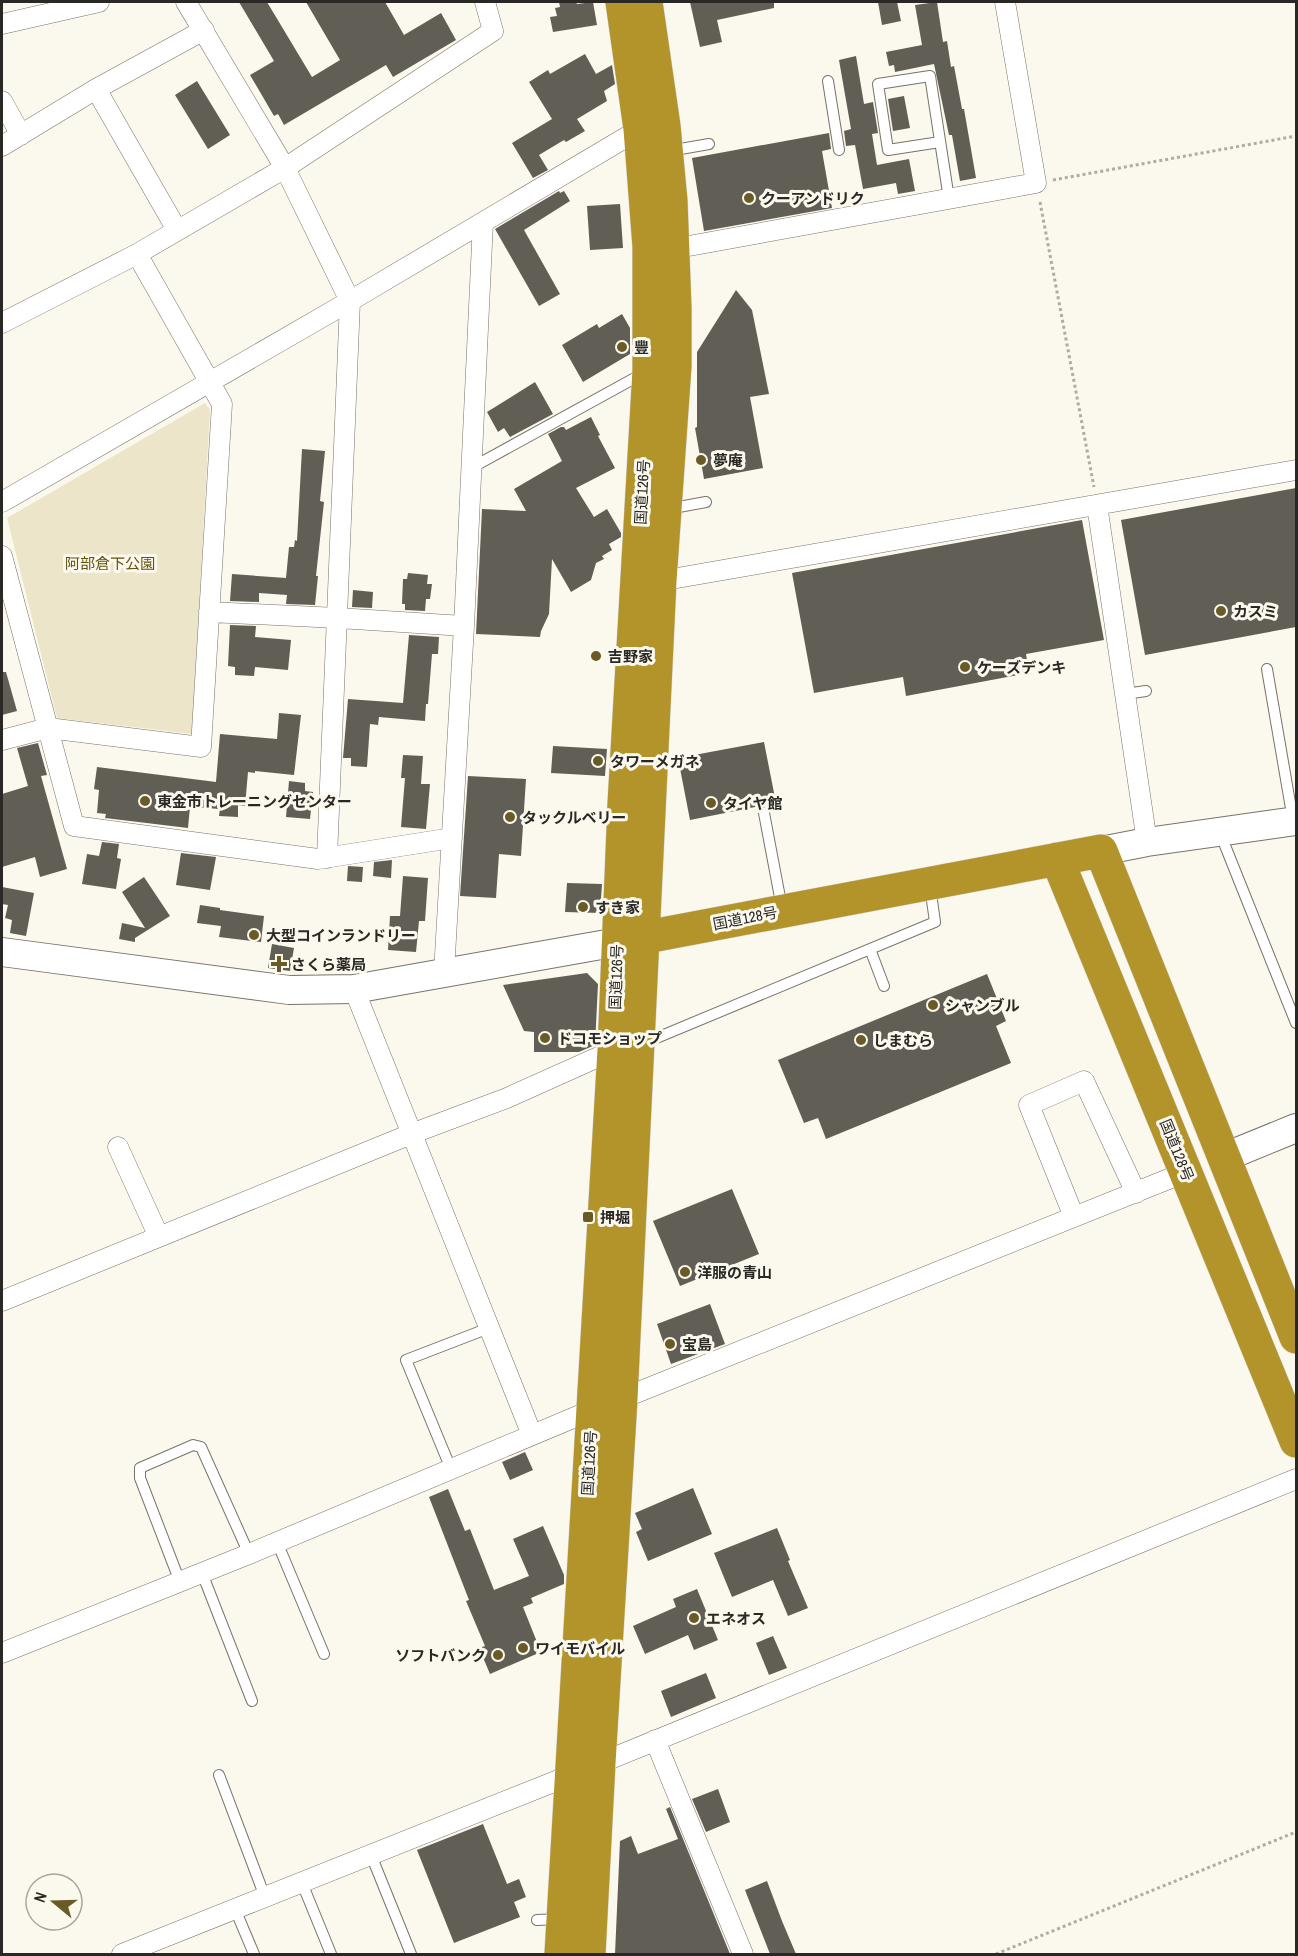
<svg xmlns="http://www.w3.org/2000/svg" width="1298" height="1956" font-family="'Archivo Narrow','Noto Sans JP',sans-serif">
  <rect width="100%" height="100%" fill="#fbf8ed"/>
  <!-- green -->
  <path fill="#ede5c9" d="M205 403 210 410 192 734 57 718 7 518Z"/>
  <!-- building -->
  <path fill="#615e55" d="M239 2H267L312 77 340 60 306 2H385L404 35 441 13 456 40 393 77 386 65 284 125 278 114 274 116 250 75 274 61Z
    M559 2H576L577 4 593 2 597 25 553 32 550 17 557 16 555 8 560 7Z
    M690 2H774V8L717 20 722 42 700 47Z
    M878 2H897L901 21 882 25Z
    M937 2 943 42 947 41 951 67 954 66 962 109H964L976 178 960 181 952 135H949L934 64 895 72 894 65 889 66 886 52 922 45 915 5Z
    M585 54 596 74 612 65 615 84 604 91 607 101 577 119 585 131 566 142 564 140 539 155 548 170 533 178 512 143 552 119 529 82 548 70 550 74Z
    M856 56 864 104 873 102 878 133 872 134 877 165 909 159 915 191 898 194 896 183 863 189 855 145 846 146 844 131 851 129 839 60Z
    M197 81 230 135 208 149 175 95Z
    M904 96 910 128 893 131 888 99Z
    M829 133 831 149 822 151 832 208 704 231 692 158Z
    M559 191 560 193 564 191 570 201 524 230 560 294 539 306 495 229Z
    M620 204 623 248 590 250 587 206Z
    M736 290 752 310 769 394 750 397 763 468 704 479 695 428 697 427V352Z
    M622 314 630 328V354L583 382 562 345 597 324 599 328Z
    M535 382 553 414 510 437 504 428 498 432 487 412Z
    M591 417 600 435 598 436 615 468 576 488 594 517 607 509 621 533V537L609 544 612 550 602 556 604 559 596 563 591 580 571 592 552 559 549 614 541 631 540 637 476 634 482 509 526 511 514 489 562 461 548 434 561 427H564L566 430Z
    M302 449 325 451 320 501 324 502 316 576H318L315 605 286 604 287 595 259 593V602L230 601 232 574 286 578 289 547H294L295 540 297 541Z
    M1296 488V627L1145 655 1121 520Z
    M1082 520 1104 640 1026 654 1029 673 906 696 903 677 814 693 792 573Z
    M408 573 428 575 427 584H432L430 599H426L425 611 405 610V604H402L403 579H407Z
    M353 590 373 592 372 608 352 607Z
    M230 625 256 626 255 637 291 640 288 670 255 667 254 676 235 675V667L228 666Z
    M409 635 439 637 438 654H432L428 704H426L425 721 379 717 378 725 370 724 367 767 351 766V758H343L348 699 403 703Z
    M2 672H6L17 711 2 715Z
    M279 713 301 715 294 775 255 771V773L248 772 245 806 238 805V817L219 816 220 809 190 807 188 828 105 818 106 814 97 813 99 790 94 789 97 767 216 782 220 734 277 739Z
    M764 742 776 803 690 820 678 758Z
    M38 743 47 775 41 776 67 869 40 877 35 857 2 867V794L28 786 17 748Z
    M553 746 607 749 605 776 551 773Z
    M403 755 423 756 421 784H430L426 829 401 827 405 778H401Z
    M468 776 526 779 521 856 499 854 496 898 460 896Z
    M289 781 305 783V791L313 792 310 819 286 817Z
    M102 842 119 844 117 858 121 859 116 889 82 884 87 854 99 856Z
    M181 853 216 857 210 890 176 885Z
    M392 860 391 878 373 876 374 862Z
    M348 866 363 867 362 882 347 881Z
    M403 876 428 878 425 921H419L416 952 388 950 390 916H400Z
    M144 877 170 916 135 938V942L119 939 122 923 145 928 122 892Z
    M567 883 602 884 600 913 565 912Z
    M2 887 34 893 26 936 10 933 12 920 5 918 8 905 2 904Z
    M200 905 220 908V910L264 916 261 942 219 937 221 926 197 923Z
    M272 944 294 948 290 971 268 968Z
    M587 973 598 984 595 1045 579 1052H534V1032L524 1031 503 985Z
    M987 974 1006 1021 996 1026 1011 1063 826 1139 818 1118 804 1123 778 1060Z
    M732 1189 759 1254 680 1286 653 1221Z
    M710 1304 725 1344 671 1364 657 1324Z
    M525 1452 533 1470 510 1480 502 1462Z
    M693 1488 712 1534 648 1561 636 1532 642 1529 635 1513Z
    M448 1489 465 1531 470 1529 494 1590 529 1576 513 1539 543 1526 564 1575V1584L531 1598 533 1603 523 1607 541 1652 490 1674 479 1648 485 1646 466 1601 469 1600 429 1497Z
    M777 1528 790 1560 788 1561 808 1608 788 1616 773 1580 732 1597 714 1553Z
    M697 1589 718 1640 694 1650 688 1635 645 1654 633 1626 676 1607 673 1599Z
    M773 1636 787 1668 769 1675 756 1643Z
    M706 1673 716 1698 671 1717 661 1691Z
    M718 1789 730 1822 706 1832 692 1799Z
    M670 1807 730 1954H615L620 1841 631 1836 638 1854 678 1839 666 1809Z
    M483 1824 507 1884 519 1879 526 1897 514 1902 520 1917 454 1943 417 1850Z
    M767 1881 782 1921 796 1954H770L745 1890Z"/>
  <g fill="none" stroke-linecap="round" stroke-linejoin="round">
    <defs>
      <path id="lane" d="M828 81 839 150
        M940 142 888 150 878 84 930 76 949 199
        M669 151 709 144
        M471 468 644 373
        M668 509 706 502
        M1267 669 1293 820
        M1125 694 1146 691
        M764 813 782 908
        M1220 833 1296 1023
        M870 949 884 986
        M642 1044 935 922 930 886
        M451 1469 406 1360 489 1328
        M277 1542 324 1654
        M202 1573 252 1701
        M180 1582 140 1478V1468L193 1445 201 1447 249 1554
        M219 1775 265 1897
        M371 1855 411 1954
        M302 1883 331 1954
        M235 1909 254 1954
        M537 1920 561 1919"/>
      <path id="street" d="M186 2 285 168 350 301 327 858
        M2 24 99 2
        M96 89 177 230
        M2 101 21 135
        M2 146 96 89 204 30
        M672 249 1036 183 1005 2
        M2 323 137 254 285 168 493 31 485 2
        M2 502 350 301 640 129
        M1097 505 1147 842
        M2 556 74 826 318 859 452 838
        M660 581 1296 470
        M209 612 338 618 464 626
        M2 740 48 728 201 747 222 404 137 254
        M444 973 464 626 483 222
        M354 989 532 1435
        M118 1147 159 1237
        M1074 1217 1029 1105 1084 1081 1136 1193
        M2 1301 411 1134 507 1098 614 1050
        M621 1399 1186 1172
        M2 1653 249 1554 592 1410
        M655 1740 743 1954
        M122 1954 571 1775 1296 1479"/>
      <path id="secondary" d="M1101 851 1147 842 1296 821
        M2 952 289 990 354 989 618 942
        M1225 1157 1296 1128"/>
      <path id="highway" d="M1057 859 1296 1441
        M625 941 1101 851 1296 1337
        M561 1954 614 1050 624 804 649 370V247L640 129 622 2
        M589 1954 599 1763 621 1399 660 581 675 366V308L671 201 664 126 646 2"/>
    </defs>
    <!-- lane casing -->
    <use href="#lane" stroke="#76736a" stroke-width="12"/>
    <!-- street casing -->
    <use href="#street" stroke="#76736a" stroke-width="21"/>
    <!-- secondary casing -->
    <use href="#secondary" stroke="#76736a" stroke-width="30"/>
    <!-- highway casing -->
    <use href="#highway" stroke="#d9d8d8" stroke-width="34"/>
    <!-- path -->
    <path stroke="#aeaca4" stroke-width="3" stroke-dasharray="3 3" stroke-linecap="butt" d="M1053 180 1296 136
      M1040 202 1094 487
      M996 1954 1296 1832"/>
    <!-- lane -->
    <use href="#lane" stroke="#fff" stroke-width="10"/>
    <!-- street -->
    <use href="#street" stroke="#fff" stroke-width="20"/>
    <!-- secondary -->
    <use href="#secondary" stroke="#fff" stroke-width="28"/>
    <!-- highway -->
    <use href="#highway" stroke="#b2942b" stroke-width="33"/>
  </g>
  <!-- markers -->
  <g fill="#695a27" stroke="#fbf8ed" stroke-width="2">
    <circle cx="749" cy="198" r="6"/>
    <circle cx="622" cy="347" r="6"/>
    <circle cx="701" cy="460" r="6"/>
    <circle cx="1221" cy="611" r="6"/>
    <circle cx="596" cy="656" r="6"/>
    <circle cx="965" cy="667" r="6"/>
    <circle cx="598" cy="761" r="6"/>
    <circle cx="145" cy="801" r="6"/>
    <circle cx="711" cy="803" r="6"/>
    <circle cx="510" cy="817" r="6"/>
    <circle cx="583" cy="907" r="6"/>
    <circle cx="254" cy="935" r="6"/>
    <path d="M276 955h6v6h6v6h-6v6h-6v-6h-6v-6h6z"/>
    <circle cx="933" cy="1005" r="6"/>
    <circle cx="545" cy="1038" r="6"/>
    <circle cx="861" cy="1040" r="6"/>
    <rect x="582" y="1211" width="12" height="12" rx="3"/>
    <circle cx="685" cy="1272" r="6"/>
    <circle cx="670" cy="1344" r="6"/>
    <circle cx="694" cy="1618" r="6"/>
    <circle cx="523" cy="1648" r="6"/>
    <circle cx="498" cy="1655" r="6"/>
  </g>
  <g text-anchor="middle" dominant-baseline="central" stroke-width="6" stroke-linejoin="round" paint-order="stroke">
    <!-- poi labels -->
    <g font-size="15" font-weight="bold" fill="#2a2825" stroke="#fbf8ed" text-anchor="start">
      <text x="761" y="198">クーアンドリク</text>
      <text x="634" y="347">豐</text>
      <text x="713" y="460">夢庵</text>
      <text x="1233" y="611">カスミ</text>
      <text x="608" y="656">吉野家</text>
      <text x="977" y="667">ケーズデンキ</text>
      <text x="610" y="761">タワーメガネ</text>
      <text x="157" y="801">東金市トレーニングセンター</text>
      <text x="723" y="803">タイヤ館</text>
      <text x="522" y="817">タックルベリー</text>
      <text x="595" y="907">すき家</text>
      <text x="266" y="935">大型コインランドリー</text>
      <text x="291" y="964">さくら薬局</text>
      <text x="945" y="1005">シャンブル</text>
      <text x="557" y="1038">ドコモショップ</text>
      <text x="873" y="1040">しまむら</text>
      <text x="600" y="1217">押堀</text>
      <text x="697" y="1272">洋服の青山</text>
      <text x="682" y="1344">宝島</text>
      <text x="706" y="1618">エネオス</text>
      <text x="535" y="1648">ワイモバイル</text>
      <text x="486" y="1655" text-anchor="end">ソフトバンク</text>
    </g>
    <!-- street labels -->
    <g font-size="15" fill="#2a2825" stroke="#fbf8ed">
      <text transform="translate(642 492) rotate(-87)">国道126号</text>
      <text transform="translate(745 918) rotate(-11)">国道128号</text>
      <text transform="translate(616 977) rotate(-88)">国道126号</text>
      <text transform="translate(1177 1150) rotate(68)">国道128号</text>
      <text transform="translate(589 1463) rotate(-87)">国道126号</text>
    </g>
    <!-- park labels -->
    <g font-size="15" fill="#64510b" stroke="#fbf8ed">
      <text x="110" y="563">阿部倉下公園</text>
    </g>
  </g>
  <!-- border -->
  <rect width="1298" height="1956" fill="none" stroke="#2a2825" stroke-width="6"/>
  <!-- north arrow -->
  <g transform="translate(54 1902) rotate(289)"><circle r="28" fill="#fbf8ed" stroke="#a7a59d" stroke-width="1.5"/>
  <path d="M0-4.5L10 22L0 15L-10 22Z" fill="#695a27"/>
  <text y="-9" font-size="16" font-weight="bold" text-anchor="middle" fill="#2a2825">N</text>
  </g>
</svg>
